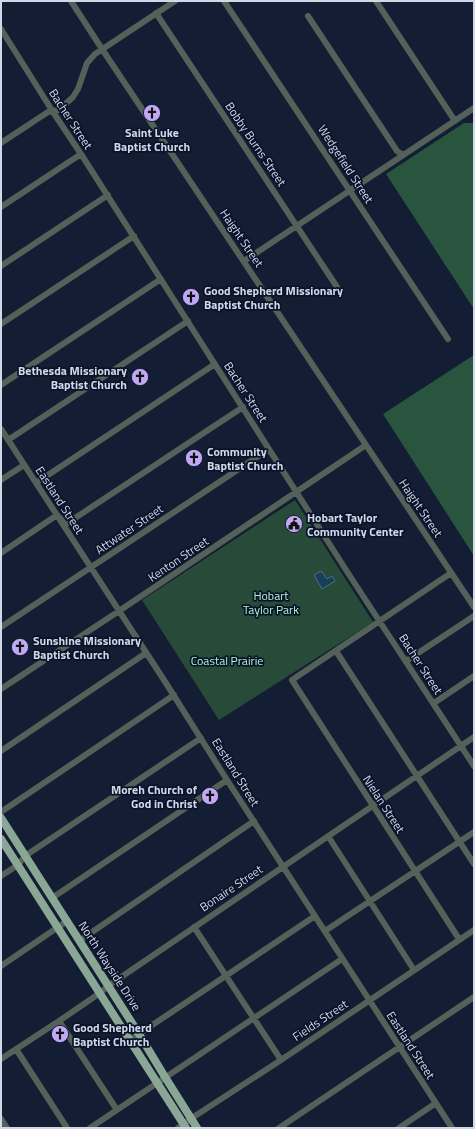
<svg xmlns="http://www.w3.org/2000/svg" width="475" height="1129" font-family="'Titillium Web',sans-serif">
  <rect width="100%" height="100%" fill="#131d34"/>
  <!-- green -->
  <path fill="#274b38" d="M295 500 373 622 219 720 142 600Z"/>
  <!-- forest -->
  <path fill="#29553e" d="M464 123H474V309L386 174Z
    M474 355V556L383 414Z"/>
  <!-- water -->
  <path fill="#164059" stroke="#4e6e84" d="M321 571 327 579 332 576 335 581 322 589 314 575Z"/>
  <g fill="none" stroke-linecap="round" stroke-linejoin="round">
    <!-- minor -->
    <path stroke="#546159" stroke-width="6" d="M71 1 102 49 474 607
      M224 1 448 339
      M376 1 455 121
      M156 13 337 287
      M308 16 397 151 403 155
      M1 29 53 112 81 154 346 570 474 766
      M1 143 48 112 59 110 73 97 78 89 87 63 95 54 175 1
      M1 207 81 154
      M244 261 474 108
      M1 266 108 195
      M1 324 134 236
      M1 385 161 279
      M1 429 164 680 227 780 452 1128
      M8 440 188 321
      M1 480 24 465
      M36 483 215 364
      M1 553 57 515 66 524 243 407
      M451 573 292 680 459 939
      M1 627 269 449
      M336 651 474 864
      M406 661 474 616
      M1 689 119 611 366 445
      M434 703 474 676
      M1 751 146 653
      M1 812 174 695
      M328 836 414 970
      M1 876 18 865 25 856 201 738
      M52 898 227 780
      M194 927 281 1060
      M325 931 474 832
      M79 941 254 821
      M1 966 67 921
      M59 1021 117 1110
      M130 1040 315 916
      M16 1049 67 1128
      M1 1059 59 1021 100 993 108 986 474 737
      M1 1119 7 1128
      M90 1128 342 959
      M178 1128 195 1116 281 1060 474 930
      M279 1128 474 997
      M399 1128 436 1103"/>
    <!-- major -->
    <path stroke="#8aa694" stroke-width="8" d="M1 818 139 1034 165 1077 197 1128
      M1 839 186 1128"/>
  </g>
  <!-- icons -->
  <defs>
    <symbol id="church-disc" viewBox="-11 -11 22 22"><circle r="9.5" fill="#c1a8f3" stroke="#0b132a"/><path d="M-1.2-6h2.4v3.5h3.3v2.4h-3.3V6h-2.4V-.1h-3.3v-2.4h3.3Z" fill="#111"/></symbol>
    <symbol id="civic-disc" viewBox="-11 -11 22 22"><circle r="9.5" fill="#c1a8f3" stroke="#0b132a"/><path d="M-.6-6.5H3V-4.5H.6V-3L4-1V1h2V6H-6V1h2V-1L-.6-3ZM-1.2 2.5V6h2.4V2.5Z" fill="#111"/></symbol>
  </defs>
  <g fill-rule="evenodd">
    <use href="#church-disc" x="142" y="103" width="20" height="20"/>
    <use href="#church-disc" x="181" y="287" width="20" height="20"/>
    <use href="#church-disc" x="130" y="367" width="20" height="20"/>
    <use href="#church-disc" x="184" y="448" width="20" height="20"/>
    <use href="#civic-disc" x="284" y="514" width="20" height="20"/>
    <use href="#church-disc" x="10" y="637" width="20" height="20"/>
    <use href="#church-disc" x="200" y="786" width="20" height="20"/>
    <use href="#church-disc" x="50" y="1024" width="20" height="20"/>
  </g>
  <g text-anchor="middle" dominant-baseline="central" stroke-width="3.5" stroke-linejoin="round" paint-order="stroke">
    <!-- street labels -->
    <g font-size="12" fill="#d1d9e9" stroke="#0b132a">
      <text transform="translate(71 119) rotate(57)">Bacher Street</text>
      <text transform="translate(256 144) rotate(56)">Bobby Burns Street</text>
      <text transform="translate(346 164) rotate(57)">Wedgefield Street</text>
      <text transform="translate(242 238) rotate(56)">Haight Street</text>
      <text transform="translate(246 392) rotate(57)">Bacher Street</text>
      <text transform="translate(60 500) rotate(57)">Eastland Street</text>
      <text transform="translate(421 508) rotate(56)">Haight Street</text>
      <text transform="translate(129 529) rotate(-34)">Attwater Street</text>
      <text transform="translate(178 559) rotate(-34)">Kenton Street</text>
      <text transform="translate(421 664) rotate(57)">Bacher Street</text>
      <text transform="translate(236 772) rotate(58)">Eastland Street</text>
      <text transform="translate(384 804) rotate(57)">Nielan Street</text>
      <text transform="translate(231 888) rotate(-34)">Bonaire Street</text>
      <text transform="translate(110 966) rotate(57)">North Wayside Drive</text>
      <text transform="translate(320 1020) rotate(-34)">Fields Street</text>
      <text transform="translate(411 1045) rotate(57)">Eastland Street</text>
    </g>
    <!-- poi labels -->
    <g font-size="12" font-weight="bold" fill="#d1d9e9" stroke="#0b132a" text-anchor="start">
      <text x="152" y="132" text-anchor="middle">Saint Luke<tspan x="152" dy="14">Baptist Church</tspan></text>
      <text x="204" y="290">Good Shepherd Missionary<tspan x="204" dy="14">Baptist Church</tspan></text>
      <text x="127" y="370" text-anchor="end">Bethesda Missionary<tspan x="127" dy="14">Baptist Church</tspan></text>
      <text x="207" y="451">Community<tspan x="207" dy="14">Baptist Church</tspan></text>
      <text x="307" y="517">Hobart Taylor<tspan x="307" dy="14">Community Center</tspan></text>
      <text x="33" y="640">Sunshine Missionary<tspan x="33" dy="14">Baptist Church</tspan></text>
      <text x="197" y="789" text-anchor="end">Moreh Church of<tspan x="197" dy="14">God in Christ</tspan></text>
      <text x="73" y="1027">Good Shepherd<tspan x="73" dy="14">Baptist Church</tspan></text>
    </g>
    <!-- park labels -->
    <g font-size="12" fill="#adf7cd" stroke="#0b132a">
      <text x="271" y="595">Hobart<tspan x="271" dy="14">Taylor Park</tspan></text>
      <text x="227" y="660">Coastal Prairie</text>
    </g>
  </g>
  <!-- border -->
  <rect width="475" height="1129" fill="none" stroke="#d1d9e9" stroke-width="4"/>
</svg>
